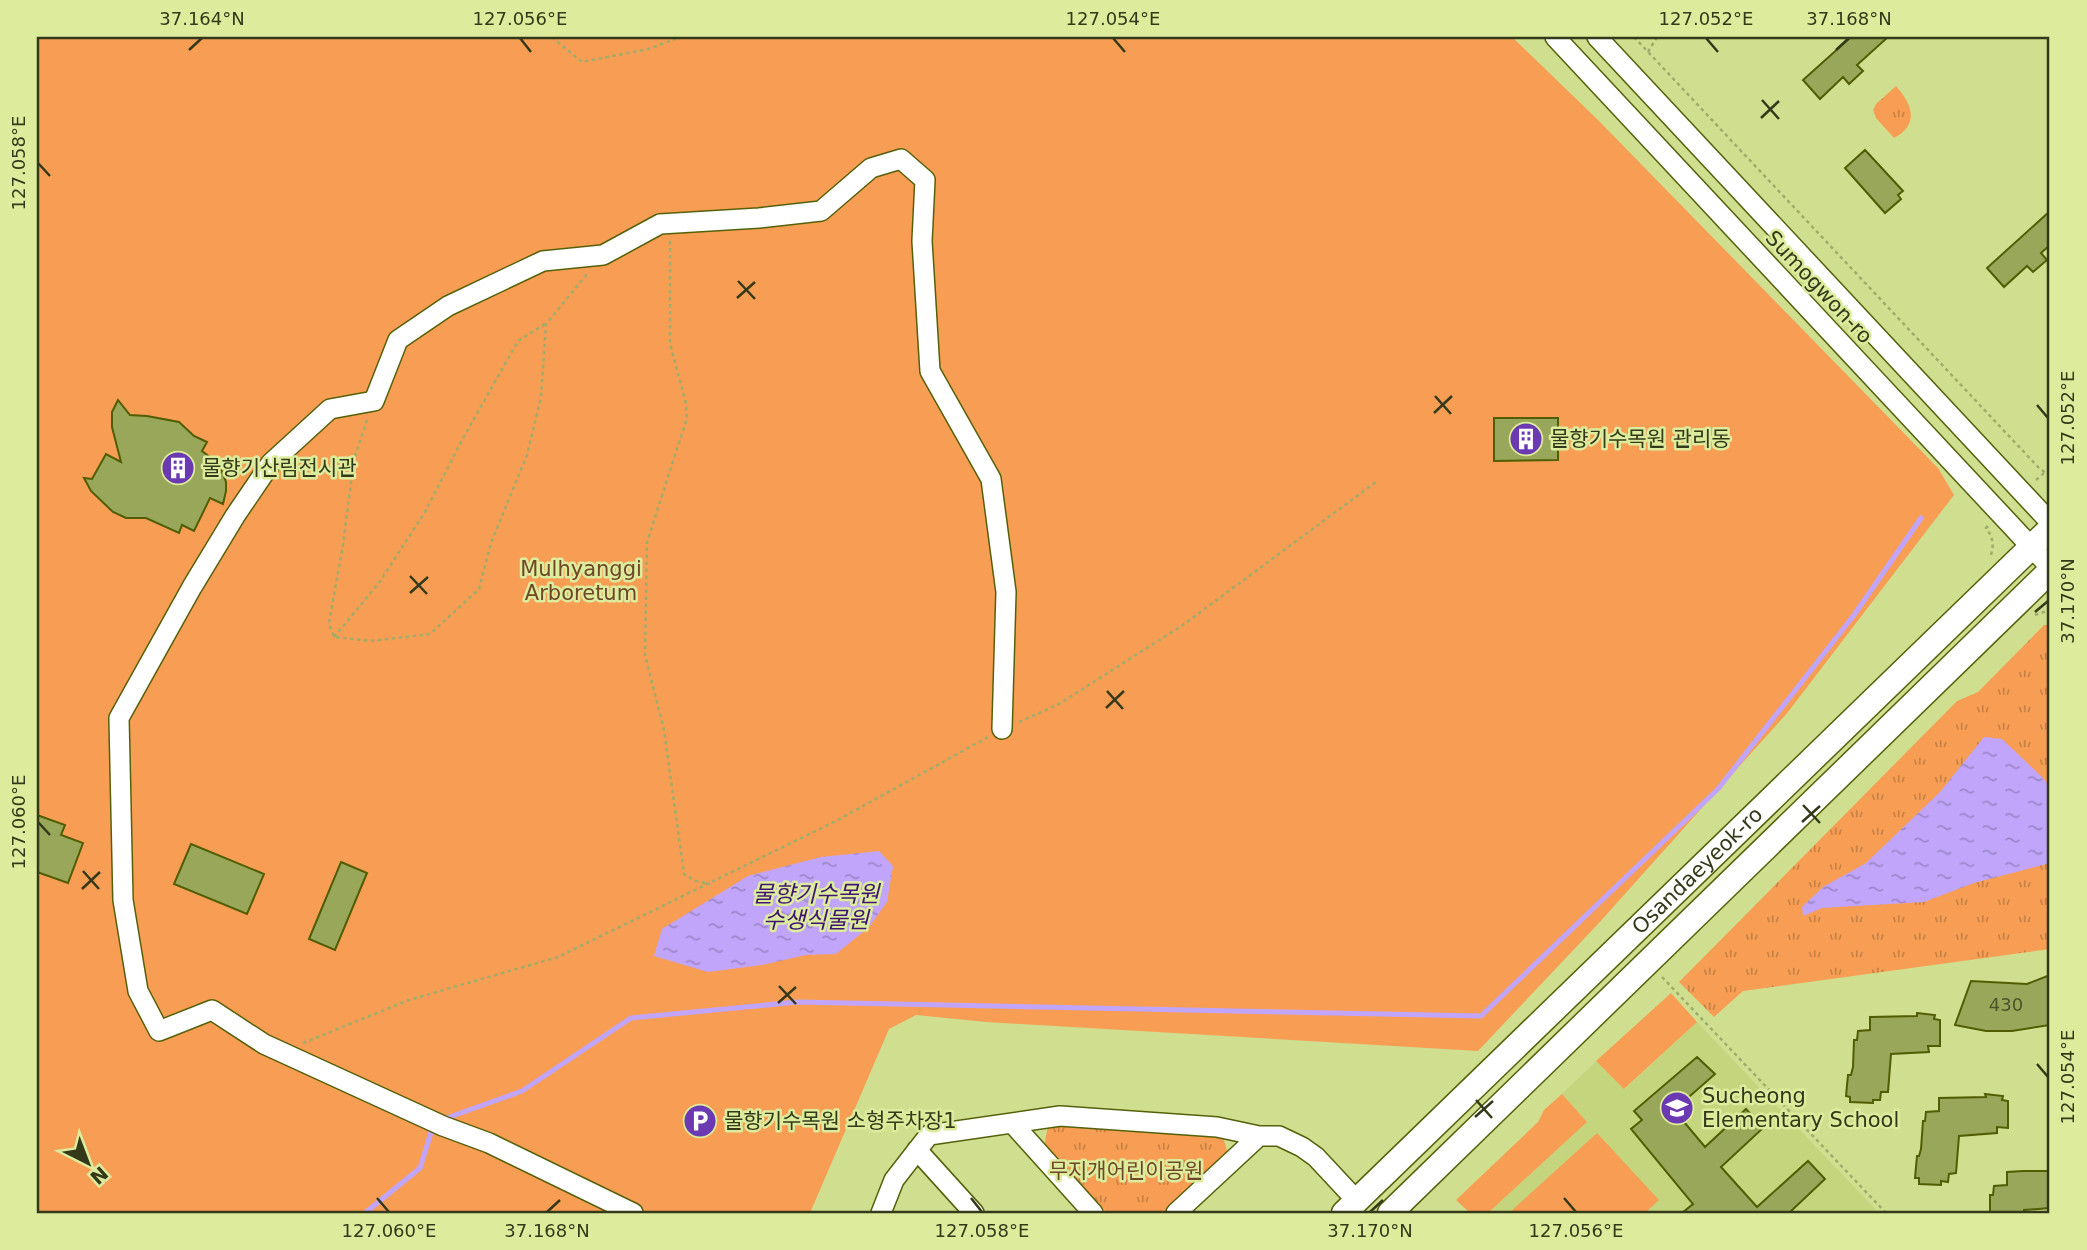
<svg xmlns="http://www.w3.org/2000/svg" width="2087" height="1250" font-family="'DejaVu Sans','Noto Sans KR',sans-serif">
  <defs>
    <pattern id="park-tufts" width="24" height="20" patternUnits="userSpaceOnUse" patternTransform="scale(1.75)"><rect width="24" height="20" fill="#f89e54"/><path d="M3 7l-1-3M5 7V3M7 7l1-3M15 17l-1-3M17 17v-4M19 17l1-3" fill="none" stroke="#c98245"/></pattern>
    <pattern id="water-ripples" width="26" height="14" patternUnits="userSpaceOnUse" patternTransform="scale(1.75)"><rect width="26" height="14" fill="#c0a5fb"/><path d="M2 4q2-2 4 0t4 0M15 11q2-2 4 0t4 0" fill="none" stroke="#9d87ca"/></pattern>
  </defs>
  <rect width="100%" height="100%" fill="#cfdf8f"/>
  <!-- built -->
  <path fill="#c4d57d" d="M1697 1022 1877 1211 1875 1213H1488L1587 1122 1562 1094 1596 1061 1625 1089Z"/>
  <!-- green -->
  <path fill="#f89e54" d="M37 37H1512L1598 120 1938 468 1954 495 1788 712 1598 924 1478 1051 986 1022 916 1015 889 1029 810 1213H37Z
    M1671 993 1697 1022 1624 1089 1596 1061Z
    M1562 1094 1587 1122 1488 1213H1470L1456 1200 1538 1122 1544 1110Z
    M1597 1133 1659 1200 1645 1213H1509Z"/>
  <!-- park -->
  <path fill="url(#park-tufts)" d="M1896 86C1912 104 1920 124 1894 138L1876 118 1873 110 1876 104Z
    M2044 625H2050V949L1743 991 1714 1017 1679 982 1957 701 1978 692Z
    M1048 1126 1222 1133 1229 1158 1169 1213H1107L1044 1146Z"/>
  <!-- water -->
  <path fill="url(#water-ripples)" d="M1984 737 2002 739 2042 777 2050 787V863L1974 883 1924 902 1822 908 1803 916 1802 907 1823 887 1866 863 1940 792Z
    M879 851 893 866 887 902 869 927 836 954 806 955 762 965 708 972 654 956 662 929 748 876 821 857Z"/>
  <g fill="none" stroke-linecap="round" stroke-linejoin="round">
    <!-- stream -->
    <path stroke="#c0a5fb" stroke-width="5" d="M444 1119 522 1091 631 1018 797 1002 1481 1016 1718 789 1854 615 1921 518
      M365 1213 420 1168 433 1126"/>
  </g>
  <!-- building -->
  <path fill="#98a759" stroke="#515d03" stroke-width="2" d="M1851 37H1888L1857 65 1863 71 1849 84 1843 77 1820 99 1803 80Z
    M1865 150 1903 191 1898 195 1901 199 1885 213 1845 168Z
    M2050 211V245L2041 253 2047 260 2033 272 2027 266 2004 287 1987 268Z
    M118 400 130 415 147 416 179 422 194 436 207 442 202 451 219 464 226 482V491L223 504 210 498 194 531 182 525 179 533 146 518H126L113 512 91 491 84 478 92 479 106 454 121 462 112 427V412Z
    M1494 418H1558V460L1494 461Z
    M37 815 65 825 61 835 83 843 68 883 37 872Z
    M191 844 264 874 247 914 174 884Z
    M341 862 367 873 335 950 309 939Z
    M2050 975V1025L2012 1031H1986L1955 1025 1971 981 2027 984Z
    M1917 1013 1935 1015 1934 1019 1940 1020V1046H1928L1929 1052 1891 1054 1888 1092H1881L1880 1100H1873V1103L1850 1102V1097L1846 1096 1848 1075H1851L1853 1067 1854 1040H1857L1858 1031 1870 1030V1017L1917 1016Z
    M1697 1057 1715 1074 1674 1110 1705 1147 1746 1109 1763 1128 1721 1167 1757 1207 1808 1161 1825 1179 1789 1213H1682L1693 1204 1631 1129 1642 1120 1634 1111Z
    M1985 1094 2003 1096 2002 1100 2008 1101V1128L1997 1127V1133L1959 1136 1956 1173 1949 1174 1948 1182 1941 1181V1185L1919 1184V1178H1915L1917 1156H1919L1921 1149 1923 1121H1925L1926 1112 1939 1111V1098L1986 1097Z
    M2023 1171H2050V1208L2024 1210V1213H1990V1195H1993L1994 1186 2007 1185V1172Z"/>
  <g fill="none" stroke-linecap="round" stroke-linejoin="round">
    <defs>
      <path id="minor" d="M1555 37 2050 567
        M1597 37 2050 522
        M1013 1124 1093 1213
        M917 1150 974 1213
        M633 1213 489 1143 443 1126 264 1044 212 1010 159 1031 138 991 123 900 119 718 192 587 235 516 271 463 330 409 374 401 398 340 448 306 543 261 603 255 660 224 759 218 821 211 871 168 901 159 925 180 922 241 930 371 991 479 1006 592 1002 729
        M881 1213 894 1180 929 1135 1060 1116 1217 1127 1259 1136H1279L1302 1147 1316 1157 1357 1201
        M1176 1213 1259 1136"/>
      <g id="major">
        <path id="s1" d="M1344 1213 2050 529"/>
        <path d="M1390 1213 2050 571"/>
      </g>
    </defs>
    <!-- minor casing -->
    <use href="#minor" stroke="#55610a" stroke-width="22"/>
    <!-- major casing -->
    <use href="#major" stroke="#55610a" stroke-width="27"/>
    <!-- path -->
    <path stroke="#9fac6b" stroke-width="2.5" stroke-dasharray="3.5 3.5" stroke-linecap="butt" d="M552 37 582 62 648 49 681 37
      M1634 37 2039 468 2050 476
      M1648 52 1657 37
      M670 241V344L686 403 687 418 647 542 645 655 664 730 684 874 696 881 710 884
      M367 420 354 459 343 545 329 623 334 637 371 641 430 634 479 589 491 543 527 455 541 397 546 324 587 274
      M2036 480 2044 473
      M1988 526 1986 528C1994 538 1994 547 1990 558
      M2035 615 2050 610
      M334 637 379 583 425 512 462 440 518 341 545 324
      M1019 722 1059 704 1183 625 1376 482
      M1662 977 1886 1213
      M303 1043 409 1000 558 957 834 822 988 737"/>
    <!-- minor -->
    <use href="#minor" stroke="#fff" stroke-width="19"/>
    <!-- major -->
    <use href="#major" stroke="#fff" stroke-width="24"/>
  </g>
  <!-- ticks -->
  <path fill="none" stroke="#333919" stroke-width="2.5" d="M520 38 531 52M1113 38 1125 52M1706 38 1718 52M189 50 202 38M1836 50 1849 38M1762 100 1779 119M1761 118 1779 101M38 163 50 176M738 281 755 299M737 298 755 282M1435 396 1451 414M2037 405 2048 418M1434 413 1452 396M410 576 427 594M410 593 428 577M2035 612 2048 601M1107 691 1123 709M1106 708 1124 691M1803 805 1820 823M38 822 50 835M1802 822 1820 806M83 871 99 889M82 889 100 872M779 986 796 1004M778 1003 796 987M2037 1064 2048 1077M1476 1100 1492 1118M1475 1117 1493 1101M377 1198 389 1212M971 1198 982 1212M1564 1198 1576 1212M547 1212 560 1200M1370 1212 1383 1200"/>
  <!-- icons -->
  <defs>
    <symbol id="building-disc" viewBox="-11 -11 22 22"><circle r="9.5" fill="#6b3ab2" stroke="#dcec9c"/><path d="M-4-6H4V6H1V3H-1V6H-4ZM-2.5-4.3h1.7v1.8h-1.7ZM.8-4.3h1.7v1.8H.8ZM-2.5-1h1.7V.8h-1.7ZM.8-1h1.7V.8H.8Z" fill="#fff"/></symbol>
    <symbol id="school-disc" viewBox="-11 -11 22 22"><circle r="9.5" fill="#6b3ab2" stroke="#dcec9c"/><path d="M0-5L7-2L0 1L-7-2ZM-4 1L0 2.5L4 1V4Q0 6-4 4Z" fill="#fff"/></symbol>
    <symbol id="parking-disc" viewBox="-11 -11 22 22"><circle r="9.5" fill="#6b3ab2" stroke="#dcec9c"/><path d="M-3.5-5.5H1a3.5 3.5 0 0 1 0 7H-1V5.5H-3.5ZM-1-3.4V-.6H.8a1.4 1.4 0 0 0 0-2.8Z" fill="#fff"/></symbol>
  </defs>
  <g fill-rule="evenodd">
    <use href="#building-disc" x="1507" y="420" width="38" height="38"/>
    <use href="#building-disc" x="159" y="449" width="38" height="38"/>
    <use href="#school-disc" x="1658" y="1089" width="38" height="38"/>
    <use href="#parking-disc" x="681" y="1102" width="38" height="38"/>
  </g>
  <g text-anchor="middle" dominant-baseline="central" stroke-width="5" stroke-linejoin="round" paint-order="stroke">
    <!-- number labels -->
    <g font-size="18" fill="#4c5429">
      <text x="2006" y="1004">430</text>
    </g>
    <!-- street labels -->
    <g font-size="21" fill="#333919" stroke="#dcec9c">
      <text transform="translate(1819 287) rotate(47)">Sumogwon-ro</text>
      <text stroke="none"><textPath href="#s1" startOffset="492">Osandaeyeok-ro</textPath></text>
    </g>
    <!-- poi labels -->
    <g font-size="21" fill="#333919" stroke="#dcec9c" text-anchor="start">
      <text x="1550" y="439">물향기수목원 관리동</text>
      <text x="202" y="468">물향기산림전시관</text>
      <text x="1702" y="1096">Sucheong<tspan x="1702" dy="24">Elementary School</tspan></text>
      <text x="724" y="1121">물향기수목원 소형주차장1</text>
    </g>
    <!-- park labels -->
    <g font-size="21" fill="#704727" stroke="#dcec9c">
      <text x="581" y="569">Mulhyanggi<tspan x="581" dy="24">Arboretum</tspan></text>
      <text x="1126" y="1171">무지개어린이공원</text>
    </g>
    <!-- water labels -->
    <g font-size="23" font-style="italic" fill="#3f1472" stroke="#dcec9c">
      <text x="816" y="894">물향기수목원<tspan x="816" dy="26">수생식물원</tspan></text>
    </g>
  </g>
  <!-- border -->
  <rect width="2087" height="1250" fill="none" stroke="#dcec9c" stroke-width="77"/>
  <!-- north arrow -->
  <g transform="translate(88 1163) rotate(138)" stroke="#dcec9c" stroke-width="5" paint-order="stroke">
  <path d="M0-5L12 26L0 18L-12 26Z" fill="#333919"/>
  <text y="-10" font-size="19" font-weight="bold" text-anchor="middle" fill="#333919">N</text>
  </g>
  <rect x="38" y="38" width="2010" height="1174" fill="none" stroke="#333919" stroke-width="2.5"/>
  <g font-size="18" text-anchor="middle" fill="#333919">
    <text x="202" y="25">37.164°N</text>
    <text x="520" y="25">127.056°E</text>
    <text x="1113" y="25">127.054°E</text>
    <text x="1706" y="25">127.052°E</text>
    <text x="1849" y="25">37.168°N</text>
    <text transform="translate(19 163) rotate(-90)" y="6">127.058°E</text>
    <text transform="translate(2068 418) rotate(-90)" y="6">127.052°E</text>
    <text transform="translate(2068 601) rotate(-90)" y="6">37.170°N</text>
    <text transform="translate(19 822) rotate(-90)" y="6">127.060°E</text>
    <text transform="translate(2068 1077) rotate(-90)" y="6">127.054°E</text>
    <text x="389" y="1237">127.060°E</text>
    <text x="547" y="1237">37.168°N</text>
    <text x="982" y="1237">127.058°E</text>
    <text x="1370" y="1237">37.170°N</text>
    <text x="1576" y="1237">127.056°E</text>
  </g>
</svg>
